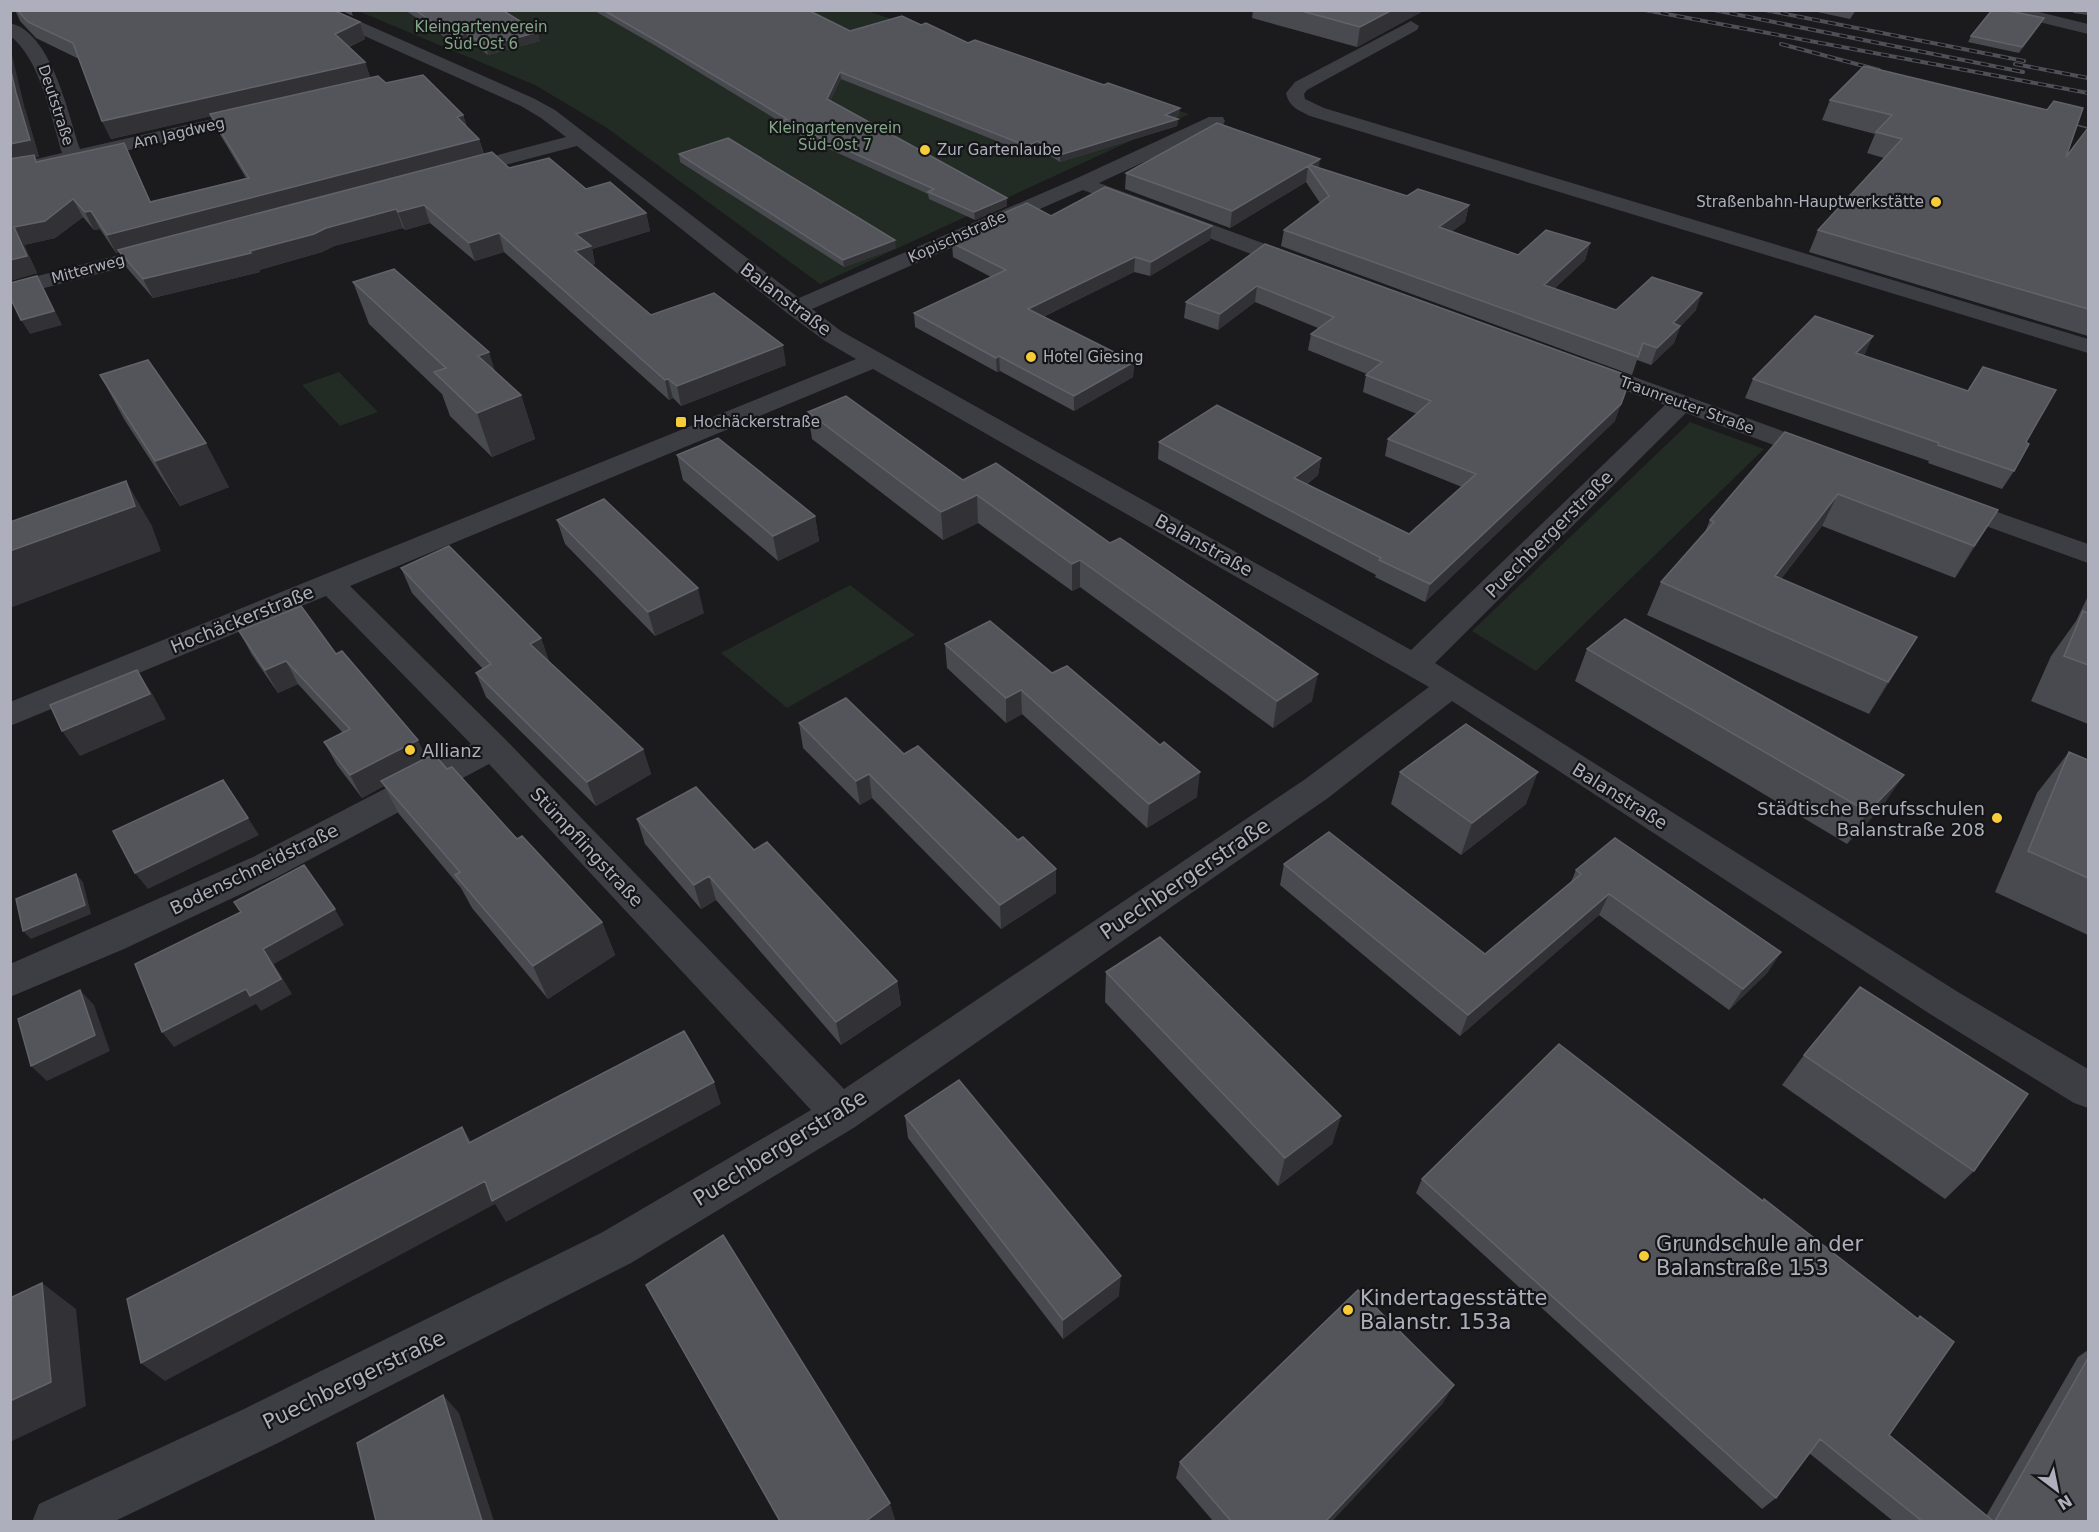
<svg xmlns="http://www.w3.org/2000/svg" width="2099" height="1532" font-family="'DejaVu Sans',sans-serif">
  <rect width="100%" height="100%" fill="#1b1a1d"/>
  <!-- green -->
  <path fill="#222b24" d="M358 11H867L1189 114 820 284 607 128 535 85Z
    M339 372 378 412 340 426 302 385Z
    M1690 422 1764 449 1536 671 1472 631Z
    M850 585 915 635 787 708 721 653Z"/>
  <g fill="none" stroke-linecap="round" stroke-linejoin="round">
    <!-- minor -->
    <path fill="#3d3d44" fill-rule="evenodd" d="M311 10H334L533 98 555 110 799 298 1075 179 1209 117H1223L1225 121 1223 125 1099 183 1309 260 1312 265 1309 270 1301 272 1293 270 1083 190 812 309 841 331 1411 650 1665 405 1578 373 1575 368 1578 363 1587 361 1596 363 1829 448 1833 454 1829 460 1820 462 1686 413 1435 663 1958 992 2088 1069V1108L2074 1103 1930 1014 1452 701 1328 798 855 1127 631 1263 278 1443 113 1522H32L39 1504 244 1409 601 1233 811 1110 489 764 277 877 124 949 10 997V964L253 857 471 744 326 596 10 726V702L856 359 825 341 787 313 577 146 456 178 449 176 446 172 449 168 566 137 541 118 521 106 313 13ZM873 369 1429 687 1304 780 844 1089 505 739 350 586Z
      M2000 10H2031L2088 24V34L2002 13Z
      M1411 21 1419 26 1417 30 1307 90 1304 94 1305 99 1324 108 2088 339V353L1310 116C1298 110 1289 107 1286 93L1295 82Z
      M10 23C52 33 68 114 80 149L257 109 264 111 266 115 264 119 257 121 10 177V165L62 153C51 118 40 58 10 36Z
      M166 243 174 244 177 249 174 254 10 297V283Z
      M1949 495 2088 544V563L1939 509 1935 503 1939 497Z"/>
    <!-- tram -->
    <path stroke="#4e4f57" stroke-width="1.5" d="M2061 121 2088 128"/>
    <defs>
      <path id="rail" d="M1645 10 2088 93
        M1714 10 2023 72
        M1765 10 2024 61
        M1781 44 1879 70
        M2015 64 2088 78"/>
    </defs>
    <!-- rail casing -->
    <use href="#rail" stroke="#4e4f57" stroke-width="4"/>
    <!-- rail -->
    <use href="#rail" stroke="#151518" stroke-width="2" stroke-dasharray="8" stroke-linecap="butt"/>
  </g>
  <!-- wall -->
  <path fill="#494a4f" d="M15 10H333L360 22 365 39 349 47 365 62 370 77 463 115 467 127 479 139 484 154 509 168 586 189 646 213 650 231 592 249 595 264 592 265 651 315 786 365 681 406 673 398 669 400 504 252 475 261 430 223 405 230 403 228 334 246 322 252 259 270 260 272 153 298 127 268 119 252 116 253 100 229 94 230 83 217 55 238 24 245 37 273 10 281 25 109 39 157H35L38 161 132 160 151 202 246 178 218 131 211 116 111 139 102 121 79 59 36 38 20 21Z
    M340 10H351L353 16Z
    M405 10H502L540 41 488 55 469 41 456 45Z
    M593 10H808L850 31 921 25 968 43 1179 115 1174 118 1178 119 1177 126 1060 162 1038 148 1027 153 841 79 830 101 1007 206 975 220 929 199 928 194 783 128 782 123 656 46Z
    M1253 10H1425L1357 47 1252 18Z
    M1808 10H1856L1850 19Z
    M2074 10H2088V15L2073 13Z
    M2044 18 2040 25 2019 53 1968 42 1971 36Z
    M1830 100 2066 157 2088 128V336L1809 252 1818 230 1884 158 1867 153 1875 134 1822 120Z
    M1217 123 1319 168 1407 196 1469 205 1465 222 1451 232 1518 255 1590 243 1585 260 1554 289 1616 310H1696L1680 327 1674 343 1651 365 1637 360 1632 375 1281 246 1284 230 1320 203 1306 182 1230 228 1125 189 1126 173Z
    M679 154 896 248 844 267 680 162Z
    M997 216H1051L1210 240 1150 276 1134 272 1043 317 1134 362 1133 377 1074 411 1000 371 997 372 915 327 914 313 991 277 953 257 952 243 998 222Z
    M1265 244 1615 421 1425 602 1375 577 1376 575 1158 459 1159 442 1321 458 1318 475 1307 484 1409 534 1462 487 1385 456 1388 439 1417 414 1363 392 1366 375 1367 374 1308 350 1311 334 1318 328 1255 302 1218 330 1184 318 1186 302Z
    M353 282 495 372 521 395 535 439 492 457 450 416 442 394 369 324Z
    M1865 354 1863 355 2026 442 2014 471 2002 489 1928 463 1929 461 1745 398 1753 379Z
    M100 375 229 487 180 506 124 419Z
    M808 412 963 480 1312 701 1273 728 1080 587 1072 591 978 523 943 540 812 439Z
    M1785 432 1998 510 1955 578 1822 526 1781 579 1917 637 1869 714 1647 615 1661 582 1705 532 1710 520Z
    M677 455 815 516 819 541 778 561 683 480Z
    M557 520 704 613 655 636 565 544Z
    M401 568 541 638 549 662 643 749 651 774 596 806 486 697 476 673 483 669 412 593Z
    M2088 596V724L2031 701 2051 656 2076 621Z
    M239 631 336 654 426 757 447 769 602 922 615 955 548 999 472 908 461 888 399 814 384 786 362 798 337 765 324 742 343 733 298 684 278 693 252 655Z
    M945 644 1197 797 1147 828 1022 714 1006 723 947 668Z
    M1587 649 1882 807 1847 844 1575 681Z
    M799 723 904 754 1056 893 1001 929 872 798 860 805 803 748Z
    M2069 752 2088 760V935L1995 892 2037 793Z
    M1400 772 1526 804 1461 855 1391 804Z
    M637 819 754 850 897 981 901 1005 841 1045 716 900 701 909 645 844Z
    M1284 864 1485 954 1571 882 1576 870 1781 952 1767 973 1729 1010 1599 915 1460 1036 1280 885Z
    M1106 972 1341 1116 1332 1144 1278 1186 1105 1002Z
    M1804 1055 1974 1171 1945 1199 1782 1085Z
    M905 1116 1119 1296 1063 1339 908 1138Z
    M1422 1179 1763 1201 1917 1319 1920 1316 1889 1435 1986 1516 2078 1357 2088 1350V1521H1893L1809 1453 1776 1498 1762 1509 1416 1193Z
    M646 1285 895 1519 891 1521H779Z
    M1443 1403 1332 1521H1213L1176 1478 1180 1462Z"/>
  <!-- shaded-wall -->
  <path fill="#323236" d="M1392 10H1425L1357 47 1360 27Z
    M2044 18 2040 25 2019 53 2022 47Z
    M360 22 365 39 341 50 335 34Z
    M538 32 540 41 488 55 486 46Z
    M466 33 469 41 456 45 453 36Z
    M10 47 25 109 39 157H35L43 172 10 163V144L16 93 10 67Z
    M365 62 371 80 111 139 102 121Z
    M840 72 841 79 828 106 827 99Z
    M1180 108 1179 115 1165 122V115Z
    M463 115 468 132 457 117Z
    M1178 119 1177 126 1060 162V155Z
    M479 139 484 156 118 250 119 252 116 253 107 235Z
    M1038 141V148L1027 153V146Z
    M1320 159 1318 175 1310 165Z
    M1308 166 1306 182 1230 228 1232 211Z
    M1007 198V206L975 220 974 212Z
    M73 199 83 217 55 238 24 245 37 273 10 281V260L14 227Z
    M424 205 430 223 405 230 398 212Z
    M1469 205 1465 222 1435 244 1439 227Z
    M396 209 403 228 334 246 322 252 259 270 260 272 153 298 143 279Z
    M91 211 100 229 94 230 85 212Z
    M646 213 650 231 592 249 595 264 580 269 575 251 576 234Z
    M1212 226 1210 240 1150 276 1151 262Z
    M499 233 504 252 475 261 469 243Z
    M895 240 896 248 844 267 843 260Z
    M1590 243 1585 260 1540 302 1544 285Z
    M1135 257 1134 272 1028 324V309Z
    M37 276 45 290 62 325 30 334 21 320Z
    M1257 286 1255 302 1218 330 1220 314Z
    M1702 293 1696 310 1680 327 1674 343 1651 365 1657 348 1673 323Z
    M1873 336 1865 354 1848 371 1856 353Z
    M783 345 786 365 681 406 677 386Z
    M489 352 503 396 478 356Z
    M999 356 1000 371 997 372 996 358Z
    M1134 362 1133 377 1074 411V396Z
    M1631 377 1615 421 1425 602 1430 584Z
    M668 379 673 398 669 400 665 380Z
    M521 395 535 439 492 457 477 413Z
    M206 443 229 487 180 506 155 461Z
    M1321 458 1318 475 1291 495 1294 478Z
    M126 481 152 526 161 551 10 608V551Z
    M1838 494 1822 526 1759 608 1775 576Z
    M977 495 978 523 943 540 941 512Z
    M1998 510 1978 542 1955 578 1974 546Z
    M815 516 819 541 778 561 773 536Z
    M1080 560V587L1072 591V564Z
    M698 588 704 613 655 636 648 612Z
    M1917 637 1897 670 1869 714 1888 682Z
    M541 638 550 663 530 644Z
    M286 661 298 684 278 693 265 670Z
    M137 670 153 695 166 719 80 756 62 731Z
    M1318 674 1312 701 1273 728 1277 701Z
    M1021 690 1022 714 1006 723V698Z
    M418 740 429 763 381 781 384 786 362 798 350 775Z
    M643 749 651 774 596 806 587 782Z
    M1200 772 1197 797 1147 828 1149 804Z
    M1538 772 1526 804 1461 855 1472 823Z
    M869 774 872 798 860 805 856 781Z
    M1904 775 1882 807 1847 844 1868 812Z
    M248 818 259 835 148 889 135 873Z
    M1056 869V893L1001 929 1000 905Z
    M76 874 83 882 91 914 31 939 23 931Z
    M709 876 716 900 701 909 694 885Z
    M1609 894 1599 915 1460 1036 1468 1015Z
    M335 909 344 925 274 964 292 994 261 1011 256 1004 174 1047 162 1032 263 949Z
    M602 922 615 955 548 999 533 966Z
    M1781 952 1767 973 1729 1010 1743 989Z
    M897 981 901 1005 841 1045 836 1022Z
    M80 990 94 1005 110 1051 47 1081 31 1066Z
    M714 1082 721 1104 506 1222 495 1204 165 1381 141 1363 485 1181Z
    M1341 1116 1332 1144 1278 1186 1285 1158Z
    M462 1127 476 1149 469 1143Z
    M1121 1276 1119 1296 1063 1339V1320Z
    M42 1283 76 1309 86 1406 10 1442V1401Z
    M1454 1385 1443 1403 1332 1521H1326Z
    M443 1395 459 1413 494 1521H482Z
    M890 1503 895 1519 891 1521H866Z"/>
  <!-- building -->
  <path fill="#54555b" stroke="#62636a" stroke-width="1.5" d="M17 10H333L360 22 335 34 365 62 102 121 73 43 28 22Z
    M415 10H502L538 32 486 46 466 33 453 36Z
    M603 10H808L850 31 902 16 921 25 926 23 968 43 975 40 1104 85 1108 83 1180 108 1165 115 1178 119 1060 155 1038 141 1027 146 840 72 827 99 1007 198 974 212 928 192 934 189 782 121 787 119 655 40Z
    M1298 10H1392L1360 27Z
    M1992 10H2005L2044 18 2022 47 1971 36Z
    M1864 66 2047 110 2054 101 2083 108 2066 157 2088 128V309L1818 230 1902 139 1876 132 1892 115 1830 100Z
    M10 67 16 93 30 140 10 144Z
    M423 75 463 115 457 117 479 139 107 235 91 211 85 212 73 199 45 221 14 227 27 256 10 260V159L34 155 36 162 124 143 150 202 249 178 210 114 378 76 386 83Z
    M1217 123 1320 159 1310 165 1407 196 1418 189 1469 205 1439 227 1518 255 1546 230 1590 243 1544 285 1616 310 1652 277 1702 293 1673 323 1680 326 1657 348 1643 343 1638 357 1284 230 1329 196 1308 166 1232 211 1126 173Z
    M728 138 895 240 843 260 679 154Z
    M492 152 509 168 549 158 586 189 610 182 646 213 576 234 591 246 575 251 651 315 714 293 783 345 677 386 668 379 665 380 499 233 469 243 424 205 398 212 396 209 326 228 314 234 250 251 251 253 143 279 118 250Z
    M1105 187 1212 226 1151 262 1135 257 1028 309 1134 362 1074 396 999 356 996 358 914 313 1006 270 952 243 1004 219 997 216 1027 203 1051 216Z
    M1265 244 1631 377 1621 404 1430 584 1379 560 1381 558 1159 442 1217 405 1321 458 1294 478 1409 534 1476 474 1388 439 1431 401 1366 375 1382 362 1311 334 1334 317 1257 286 1220 314 1186 302Z
    M394 269 489 352 478 356 521 395 477 413 434 372 446 368 353 282Z
    M37 276 54 311 21 320 10 297V283Z
    M1815 316 1873 336 1856 353 1968 391 1983 367 2056 390 2026 442 2029 444 2014 471 1938 445 1939 443 1753 379Z
    M148 360 206 443 155 461 100 375Z
    M846 396 963 480 996 463 1110 543 1120 538 1318 674 1277 701 1080 560 1072 564 977 495 941 512 808 412Z
    M1785 432 1998 510 1974 546 1838 494 1775 576 1917 637 1888 682 1661 582 1714 522 1710 520Z
    M718 438 815 516 773 536 677 455Z
    M126 481 135 506 10 551V522Z
    M604 499 698 588 648 612 557 520Z
    M449 546 541 638 530 644 643 749 587 782 476 673 491 664 401 568Z
    M301 606 336 654 342 651 418 740 350 775 324 742 350 729 286 661 265 670 239 631Z
    M2083 611 2088 613V665L2064 656Z
    M1625 619 1904 775 1868 812 1587 649Z
    M990 621 1052 673 1067 666 1160 745 1164 742 1200 772 1149 804 1021 690 1006 698 945 644Z
    M137 670 150 694 62 731 50 705Z
    M846 698 904 754 918 746 1018 840 1023 837 1056 869 1000 905 869 774 856 781 799 723Z
    M1466 724 1538 772 1472 823 1400 772Z
    M2069 752 2088 760V878L2028 851Z
    M434 754 447 769 452 767 517 839 522 836 602 922 533 966 455 875 460 872 381 781Z
    M223 780 248 818 135 873 113 831Z
    M696 787 754 850 767 842 897 981 836 1022 709 876 694 885 637 819Z
    M1329 832 1485 954 1581 874 1576 870 1615 838 1781 952 1743 989 1609 894 1468 1015 1284 864Z
    M304 865 335 909 263 949 281 979 250 996 246 989 162 1032 135 964 241 912 234 902Z
    M76 874 85 905 23 931 16 899Z
    M1160 937 1341 1116 1285 1158 1106 972Z
    M1860 987 2028 1094 1974 1171 1804 1055Z
    M80 990 95 1035 31 1066 18 1019Z
    M684 1031 714 1082 492 1201 485 1181 141 1363 127 1299 462 1127 469 1143Z
    M1559 1044 1763 1201 1764 1199 1918 1319 1920 1316 1954 1342 1889 1435 1993 1521H1922L1820 1439 1776 1498 1422 1179Z
    M959 1080 1121 1276 1063 1320 905 1116Z
    M723 1235 890 1503 866 1521H780L646 1285Z
    M42 1283 51 1382 10 1401V1298Z
    M1358 1290 1454 1385 1326 1521H1231L1180 1462Z
    M2088 1358V1521H1995Z
    M443 1395 482 1521H376L357 1443Z"/>
  <!-- markers -->
  <g fill="#f6cd39" stroke="#151518" stroke-width="2">
    <circle cx="925" cy="150" r="6"/>
    <circle cx="1936" cy="202" r="6"/>
    <circle cx="1031" cy="357" r="6"/>
    <rect x="675" y="416" width="12" height="12" rx="3"/>
    <circle cx="410" cy="750" r="6"/>
    <circle cx="1997" cy="818" r="6"/>
    <circle cx="1644" cy="1256" r="6"/>
    <circle cx="1348" cy="1310" r="6"/>
  </g>
  <g text-anchor="middle" dominant-baseline="central" stroke-width="4.5" stroke-linejoin="round" paint-order="stroke">
    <!-- far-park labels -->
    <g font-size="15" fill="#84a78a" stroke="#151518">
      <text x="481" y="27">Kleingartenverein<tspan x="481" dy="17">Süd-Ost 6</tspan></text>
      <text x="835" y="128">Kleingartenverein<tspan x="835" dy="17">Süd-Ost 7</tspan></text>
    </g>
    <!-- far-street labels -->
    <g font-size="15" fill="#adb0bc" stroke="#151518">
      <text transform="translate(56 105) rotate(72)">Deutstraße</text>
      <text transform="translate(179 133) rotate(-13)">Am Jagdweg</text>
      <text transform="translate(957 237) rotate(-24)">Kopischstraße</text>
      <text transform="translate(88 269) rotate(-15)">Mitterweg</text>
      <text transform="translate(1687 405) rotate(20)">Traunreuter Straße</text>
    </g>
    <!-- far-poi labels -->
    <g font-size="15" fill="#adb0bc" stroke="#151518" text-anchor="start">
      <text x="937" y="150">Zur Gartenlaube</text>
      <text x="1924" y="202" text-anchor="end">Straßenbahn-Hauptwerkstätte</text>
      <text x="1043" y="357">Hotel Giesing</text>
      <text x="693" y="422">Hochäckerstraße</text>
    </g>
    <!-- street labels -->
    <g font-size="18" fill="#adb0bc" stroke="#151518">
      <text transform="translate(786 299) rotate(37)">Balanstraße</text>
      <text transform="translate(1549 534) rotate(-45)">Puechbergerstraße</text>
      <text transform="translate(1204 545) rotate(29)">Balanstraße</text>
      <text transform="translate(242 619) rotate(-22)">Hochäckerstraße</text>
      <text transform="translate(1620 796) rotate(32)">Balanstraße</text>
      <text transform="translate(587 847) rotate(47)">Stümpflingstraße</text>
      <text transform="translate(254 869) rotate(-26)">Bodenschneidstraße</text>
    </g>
    <!-- poi labels -->
    <g font-size="18" fill="#adb0bc" stroke="#151518" text-anchor="start">
      <text x="422" y="750">Allianz</text>
      <text x="1985" y="808" text-anchor="end">Städtische Berufsschulen<tspan x="1985" dy="21">Balanstraße 208</tspan></text>
    </g>
    <!-- near-street labels -->
    <g font-size="21" fill="#adb0bc" stroke="#151518">
      <text transform="translate(1185 879) rotate(-34)">Puechbergerstraße</text>
      <text transform="translate(780 1148) rotate(-32)">Puechbergerstraße</text>
      <text transform="translate(354 1380) rotate(-26)">Puechbergerstraße</text>
    </g>
    <!-- near-poi labels -->
    <g font-size="21" fill="#adb0bc" stroke="#151518" text-anchor="start">
      <text x="1656" y="1244">Grundschule an der<tspan x="1656" dy="24">Balanstraße 153</tspan></text>
      <text x="1360" y="1298">Kindertagesstätte<tspan x="1360" dy="24">Balanstr. 153a</tspan></text>
    </g>
  </g>
  <!-- border -->
  <rect width="2099" height="1532" fill="none" stroke="#adb0bc" stroke-width="24"/>
  <!-- north arrow -->
  <g transform="translate(2057 1490) rotate(148)" stroke="#151518" stroke-width="4.5" paint-order="stroke">
  <path d="M0-4.5L10 22L0 15L-10 22Z" fill="#adb0bc"/>
  <text y="-9" font-size="16" font-weight="bold" text-anchor="middle" fill="#adb0bc">N</text>
  </g>
</svg>
